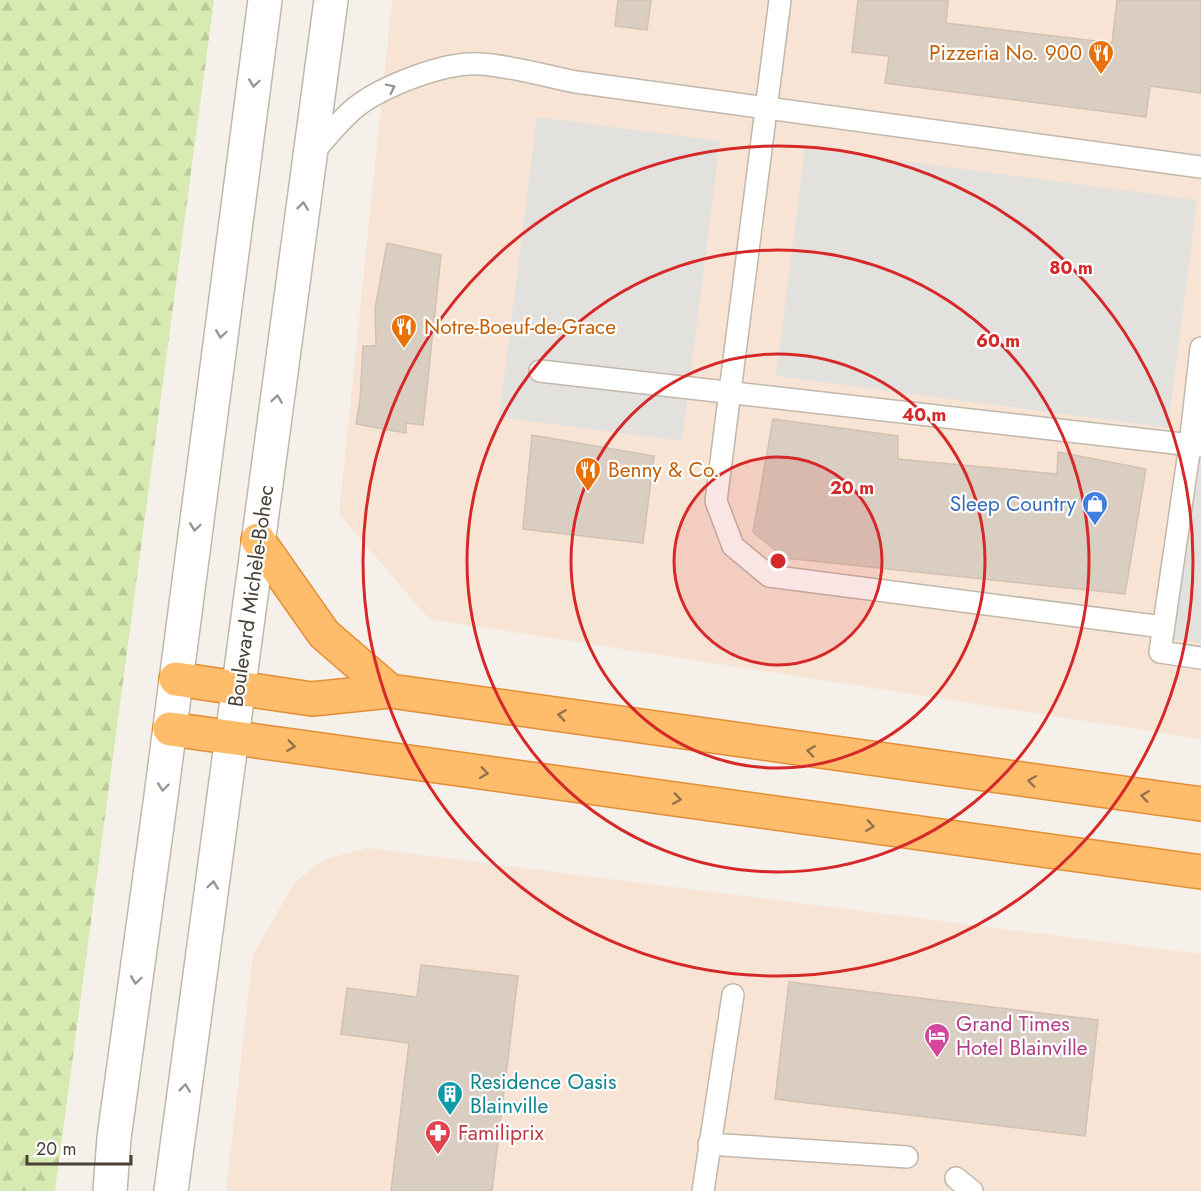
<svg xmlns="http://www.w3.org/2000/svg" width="1201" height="1191" font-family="Jost,sans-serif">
  <defs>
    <pattern id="forest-firs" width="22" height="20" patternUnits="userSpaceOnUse" patternTransform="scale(1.5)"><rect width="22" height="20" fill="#d7eab1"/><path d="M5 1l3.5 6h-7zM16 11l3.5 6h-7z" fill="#baca99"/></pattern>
  </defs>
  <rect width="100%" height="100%" fill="#f5f0e9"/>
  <!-- commercial -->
  <path fill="#f7e4d4" d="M392 0H1201V739L429 619 339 514Z
    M367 848 1201 954V1191H226L253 955 295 882 323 860Z"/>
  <!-- forest -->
  <path fill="url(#forest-firs)" d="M0 0H214L55 1191H0Z"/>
  <!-- parking -->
  <path fill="#e3e1de" d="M537 117 720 141 682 441 499 417Z
    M805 148 1197 200 1168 428 776 376Z
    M1201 371V643L1162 638Z"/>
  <!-- building -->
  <path fill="#dacdc1" stroke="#d2c1b1" stroke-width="1.5" d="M618 0H651L647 30 615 26Z
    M858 0H948L946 23 1112 43 1117 0H1201V93L1150 86 1146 117 885 83 889 56 852 52Z
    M387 243 441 255 423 425 406 423V433L356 424 360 400 363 346H376L375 309Z
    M773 419 898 436V459L1057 474 1058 452 1146 469 1125 594 785 558 753 532Z
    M532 435 654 456 643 543 523 529Z
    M421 965 518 976 492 1191H391L409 1043 341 1034 347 988 417 997Z
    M789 982 1098 1020 1085 1136 775 1099Z"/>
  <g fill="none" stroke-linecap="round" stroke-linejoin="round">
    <defs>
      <path id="service" d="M780 0 716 501 733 546 769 576 1163 627
        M312 154C326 138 339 121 356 107 383 86 446 61 481 64 511 66 546 76 576 82L1201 167
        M1201 348 1190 445 1160 652 1201 658
        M540 371 1201 446
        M709 1144 907 1157
        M956 1178 972 1191
        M703 1191 733 995"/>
      <path id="tertiary" d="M110 1191 114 1138 161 796 265 0
        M171 1191 331 0"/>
      <path id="motorway" d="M258 540 324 634 390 691
        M176 679 312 699 390 691 1201 804
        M170 729 1201 872"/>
    </defs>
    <!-- service casing -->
    <use href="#service" stroke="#c1b7ab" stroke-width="24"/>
    <!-- tertiary casing -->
    <use href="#tertiary" stroke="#c1b7ab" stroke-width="36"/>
    <!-- motorway casing -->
    <use href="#motorway" stroke="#e38e35" stroke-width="36"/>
    <!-- service -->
    <use href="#service" stroke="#fff" stroke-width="21"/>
    <!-- tertiary -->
    <use href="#tertiary" stroke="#fff" stroke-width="33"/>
    <!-- motorway -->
    <use href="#motorway" stroke="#ffbc6a" stroke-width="33"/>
  </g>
  <!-- one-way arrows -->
  <defs><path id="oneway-chevron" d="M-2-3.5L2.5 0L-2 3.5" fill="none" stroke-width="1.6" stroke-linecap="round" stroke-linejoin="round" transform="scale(1.5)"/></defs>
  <g stroke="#9b9691">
    <use href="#oneway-chevron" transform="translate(254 83) rotate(98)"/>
    <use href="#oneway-chevron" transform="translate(391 88) rotate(-26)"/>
    <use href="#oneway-chevron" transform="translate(303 206) rotate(-83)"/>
    <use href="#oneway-chevron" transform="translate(221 334) rotate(98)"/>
    <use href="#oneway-chevron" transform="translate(277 399) rotate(-82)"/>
    <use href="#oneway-chevron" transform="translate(195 527) rotate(98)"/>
    <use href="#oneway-chevron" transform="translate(163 787) rotate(97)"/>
    <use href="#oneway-chevron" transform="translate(213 885) rotate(-82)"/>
    <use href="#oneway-chevron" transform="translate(136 980) rotate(98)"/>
    <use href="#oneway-chevron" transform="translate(185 1088) rotate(-83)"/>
  </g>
  <g stroke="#92724b">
    <use href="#oneway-chevron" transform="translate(562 715) rotate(-172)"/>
    <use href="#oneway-chevron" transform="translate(291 746) rotate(8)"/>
    <use href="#oneway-chevron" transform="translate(811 751) rotate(-172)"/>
    <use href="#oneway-chevron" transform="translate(484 773) rotate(8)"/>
    <use href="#oneway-chevron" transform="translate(1032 781) rotate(-172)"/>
    <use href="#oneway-chevron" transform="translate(1145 796) rotate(-172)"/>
    <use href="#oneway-chevron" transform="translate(677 799) rotate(8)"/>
    <use href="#oneway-chevron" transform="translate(870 826) rotate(8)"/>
  </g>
  <!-- distance rings -->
  <circle cx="778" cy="561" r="104" fill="#d62828" fill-opacity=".12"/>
  <g fill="none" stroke="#d62828" stroke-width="3">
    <circle cx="778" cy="561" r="104"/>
    <circle cx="778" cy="561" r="207"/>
    <circle cx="778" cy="561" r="311"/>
    <circle cx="778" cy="561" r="415"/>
  </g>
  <!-- icons -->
  <defs>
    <symbol id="restaurant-pin" viewBox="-11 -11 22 30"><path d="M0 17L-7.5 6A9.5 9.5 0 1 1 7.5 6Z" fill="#e8710a" stroke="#fff"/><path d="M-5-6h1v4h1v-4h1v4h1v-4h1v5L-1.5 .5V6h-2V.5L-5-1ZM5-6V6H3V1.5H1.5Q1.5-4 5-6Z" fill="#fff"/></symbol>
    <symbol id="shop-pin" viewBox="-11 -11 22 30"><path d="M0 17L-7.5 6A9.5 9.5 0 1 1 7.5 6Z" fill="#3f7fe0" stroke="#fff"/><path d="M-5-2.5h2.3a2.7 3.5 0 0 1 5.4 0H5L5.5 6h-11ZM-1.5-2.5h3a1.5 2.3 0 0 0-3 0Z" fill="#fff"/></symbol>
    <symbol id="hotel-pin" viewBox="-11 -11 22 30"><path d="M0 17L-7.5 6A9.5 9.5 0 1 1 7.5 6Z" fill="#d1479c" stroke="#fff"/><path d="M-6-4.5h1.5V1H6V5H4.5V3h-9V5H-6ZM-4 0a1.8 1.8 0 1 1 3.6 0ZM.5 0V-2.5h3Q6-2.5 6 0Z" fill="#fff"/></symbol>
    <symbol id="building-pin" viewBox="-11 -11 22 30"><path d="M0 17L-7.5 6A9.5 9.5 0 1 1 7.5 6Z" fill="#0f9aa8" stroke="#fff"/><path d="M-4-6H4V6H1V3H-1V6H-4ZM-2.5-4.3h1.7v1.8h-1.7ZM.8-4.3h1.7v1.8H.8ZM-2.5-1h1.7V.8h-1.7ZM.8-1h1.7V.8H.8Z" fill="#fff"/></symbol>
    <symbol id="pharmacy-pin" viewBox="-11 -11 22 30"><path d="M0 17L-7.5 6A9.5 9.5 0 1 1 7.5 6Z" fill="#e0444e" stroke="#fff"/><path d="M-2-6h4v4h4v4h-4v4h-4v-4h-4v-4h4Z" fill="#fff"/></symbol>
  </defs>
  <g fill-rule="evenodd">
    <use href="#restaurant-pin" x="1086" y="38" width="30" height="40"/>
    <use href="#restaurant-pin" x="389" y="312" width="30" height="40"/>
    <use href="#restaurant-pin" x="573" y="455" width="30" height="40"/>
    <use href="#shop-pin" x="1080" y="489" width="30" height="40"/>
    <use href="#hotel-pin" x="922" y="1021" width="30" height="40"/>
    <use href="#building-pin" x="435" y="1079" width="30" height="40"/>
    <use href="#pharmacy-pin" x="423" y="1118" width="30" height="40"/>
  </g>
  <g text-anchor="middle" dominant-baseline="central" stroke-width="4.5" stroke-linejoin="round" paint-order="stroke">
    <!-- food labels -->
    <g font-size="21" fill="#c56008" stroke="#fff" text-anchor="start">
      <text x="1082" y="53" text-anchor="end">Pizzeria No. 900</text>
      <text x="424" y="327">Notre-Boeuf-de-Grace</text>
      <text x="608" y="470">Benny &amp; Co.</text>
    </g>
    <!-- shop labels -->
    <g font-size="21" fill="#366cbe" stroke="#fff" text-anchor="end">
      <text x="1076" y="504">Sleep Country</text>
    </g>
    <!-- street labels -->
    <g font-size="21" fill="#494037" stroke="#fff">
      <text transform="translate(251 596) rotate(-82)">Boulevard Michèle-Bohec</text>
    </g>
    <!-- hotel labels -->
    <g font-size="21" fill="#b23c85" stroke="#fff" text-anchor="start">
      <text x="956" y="1024">Grand Times<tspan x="956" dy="24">Hotel Blainville</tspan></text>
    </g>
    <!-- culture labels -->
    <g font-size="21" fill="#0d838f" stroke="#fff" text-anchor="start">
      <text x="470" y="1082">Residence Oasis<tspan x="470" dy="24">Blainville</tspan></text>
    </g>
    <!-- health labels -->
    <g font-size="21" fill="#be3a42" stroke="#fff" text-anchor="start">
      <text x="458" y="1133">Familiprix</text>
    </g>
  </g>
  <circle cx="778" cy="561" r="9" fill="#d62828" stroke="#fff" stroke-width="3"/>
  <g font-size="18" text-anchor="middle" font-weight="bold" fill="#d62828" stroke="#fff" stroke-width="4.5" stroke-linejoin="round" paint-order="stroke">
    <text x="1071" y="274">80 m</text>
    <text x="998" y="347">60 m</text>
    <text x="924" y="421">40 m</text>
    <text x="852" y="494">20 m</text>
  </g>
  <!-- scale -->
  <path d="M27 1155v9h104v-9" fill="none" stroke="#494037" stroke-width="3"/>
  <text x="36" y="1155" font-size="18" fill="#494037" stroke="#ffffff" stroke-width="4.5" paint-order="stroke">20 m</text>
</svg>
